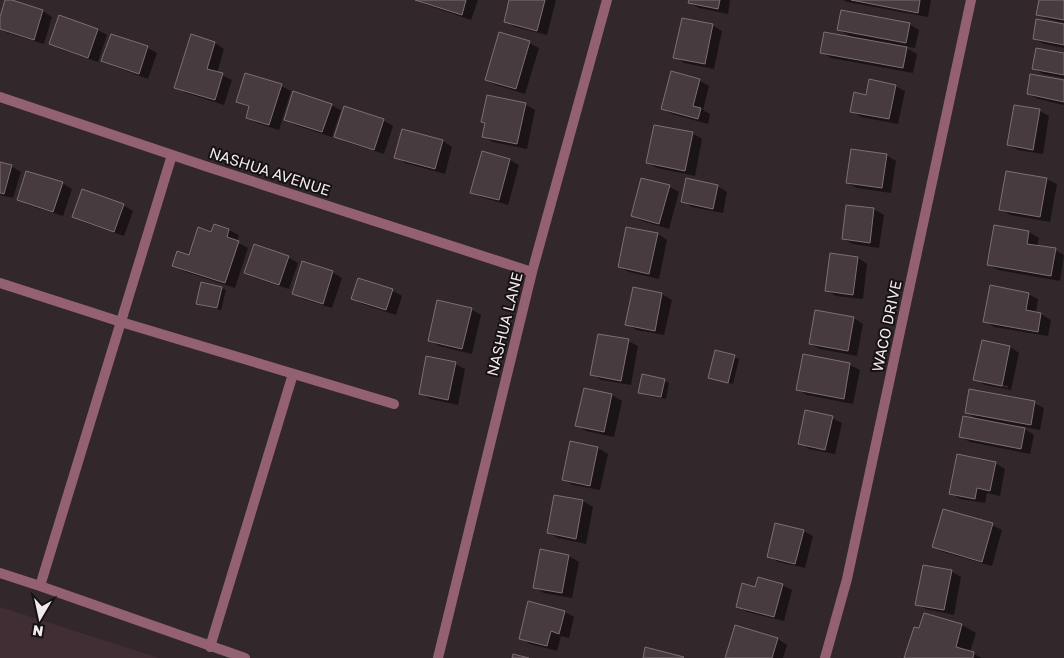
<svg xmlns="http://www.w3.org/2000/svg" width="1064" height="658" font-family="'Golos Text',sans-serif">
  <rect width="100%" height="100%" fill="#32272a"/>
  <!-- built -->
  <path fill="#402e34" d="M0 607 159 658H0Z"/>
  <!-- shadow -->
  <path fill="#0007" fill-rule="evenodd" d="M7 0 43 11 52 17 44 44 8 33 0 29V21Z
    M417 0H478L471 20 424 4Z
    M511 0H556L547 35 515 27 505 21Z
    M690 0H730L728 14 699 8 689 3Z
    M843 0H931L928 17 847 2Z
    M1040 0H1064V23L1047 19 1037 14Z
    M909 24 919 30 915 48 903 46 917 54 913 73 831 58 822 52 854 38 839 30Z
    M712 25 722 31 714 69 684 63 675 57Z
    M1064 25V48L1044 44 1034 39Z
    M98 30 107 35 98 62 60 49 50 43Z
    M112 35 148 48 157 53 148 79 113 66 103 61Z
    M215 43 224 49 217 73 232 80 224 105 186 93 176 87Z
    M529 43 539 48 525 94 496 85 486 80Z
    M1064 55V78L1043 74 1033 68Z
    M699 80 709 86 703 110 710 114 708 124 672 114 663 109Z
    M1064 82V105L1038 99 1028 94Z
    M281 86 291 91 279 130 257 123 247 117 250 108 238 102Z
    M895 86 905 91 898 124 861 117 852 111 867 96Z
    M525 104 535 110 527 149 493 142 483 136Z
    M331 105 341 110 332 137 295 125 285 120Z
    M345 108 384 121 393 126 384 154 346 142 336 136Z
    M1040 111 1049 116 1043 154 1018 150 1008 145Z
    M692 133 702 139 695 176 657 168 647 163Z
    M443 141 452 147 445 174 405 163 395 157Z
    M886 155 896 161 891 193 857 188 847 183Z
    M510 160 519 165 508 205 481 197 472 192Z
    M0 163 11 166 21 172 13 198 0 195Z
    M1007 172 1047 179 1057 184 1050 222 1010 215 1000 209Z
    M642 179 670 187 679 192 669 229 642 221 632 216Z
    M62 183 72 189 63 216 28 205 19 199Z
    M717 186 727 192 723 213 692 207 682 201Z
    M123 205 133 211 124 236 83 222 74 216Z
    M847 206 874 209 884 215 879 248 853 244 843 239Z
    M215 225 229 230 239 235 237 242 248 248 235 288 183 271 174 266 190 256 212 233Z
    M995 227 1029 232 1039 238 1037 247 1055 250 1064 255 1060 281 998 270 989 265Z
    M658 234 667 240 659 279 629 272 619 267Z
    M288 257 298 263 289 289 255 278 245 273Z
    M858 258 867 264 863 299 836 296 826 290Z
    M332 272 342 278 332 308 303 299 293 293Z
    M359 279 393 291 402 296 396 315 362 304 352 298Z
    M221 288 226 290 221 310 202 306 197 303Z
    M634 288 662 294 672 300 664 335 636 330 627 324Z
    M1028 294 1038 299 1036 313 1041 314 1051 320 1048 336 994 327 985 321Z
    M471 309 481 315 472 354 439 346 429 340Z
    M854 318 863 324 857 356 820 349 810 344Z
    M628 341 638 346 631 385 601 380 591 374Z
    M1010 347 1019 353 1011 390 985 385 975 379ZM984 381 1008 386V388L984 383Z
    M716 351 739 359 733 384 709 377Z
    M804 356 850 365 860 370 853 404 807 395 797 389Z
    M455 364 465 369 458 405 430 399 420 393Z
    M664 380 669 383 666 399 644 395 640 392Z
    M585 389 612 395 622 401 614 437 586 431 577 425Z
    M1034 403 1044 408 1040 430 1020 426 1034 435 1030 454 970 442 961 437 979 420 966 412Z
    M832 418 842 423 835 454 809 449 799 443Z
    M571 443 598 448 608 454 600 490 573 485 563 479Z
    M995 463 1005 469 1000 496 987 493 985 503 960 499 950 493Z
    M555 496 583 501 593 507 586 544 558 538 548 533Z
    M992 525 1002 530 992 566 943 552 934 547Z
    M803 531 813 536 805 568 778 562 768 556Z
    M541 551 569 556 579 562 572 598 544 593 534 587Z
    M951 571 961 577 954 615 926 609 917 604Z
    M782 585 792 590 784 621 747 612 737 606 756 589Z
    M565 612 574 617 569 638 561 636 557 651 530 644 520 638Z
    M925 615 962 625 976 633 970 652 982 658H906L920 630Z
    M736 626 778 639 787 645 783 658H726Z"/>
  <!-- building -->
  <path fill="#473b3f" stroke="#7d6f73" d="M5 0H12L43 10 34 40 0 29V17Z
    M415 0H466L462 15Z
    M509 0H545L537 31 504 22Z
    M689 0H720L718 9 688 3Z
    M851 0H920L918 13Z
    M1039 0H1064V20L1036 15Z
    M841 10 910 23 906 43 837 30Z
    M59 15 98 29 88 58 49 44Z
    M682 18 713 24 705 64 673 58Z
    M1036 19 1064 24V45L1033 39Z
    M499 32 530 41 516 89 485 80Z
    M824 32 907 47 903 68 820 53Z
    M111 34 148 46 139 74 101 61Z
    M191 34 215 42 207 69 223 73 215 100 174 88Z
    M1036 48 1064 53V75L1032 69Z
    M671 71 700 79 693 106 701 108 698 119 661 109Z
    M245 73 282 84 269 125 246 118 249 106 236 102Z
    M1030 74 1064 80V102L1027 94Z
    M869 79 896 85 889 119 850 112 854 92 866 95Z
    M293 91 332 104 322 132 284 120Z
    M487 95 526 103 517 144 482 137 485 123 481 122Z
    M1014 105 1040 109 1033 150 1007 145Z
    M344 106 384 119 374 150 334 137Z
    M654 125 693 132 685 171 646 163Z
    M402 129 443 140 435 169 394 158Z
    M851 149 887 154 882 188 846 183Z
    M482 151 510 159 499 200 470 193Z
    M0 162 12 165 4 194 0 193Z
    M26 171 63 182 53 212 17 200Z
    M1006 171 1047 178 1040 217 999 210Z
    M641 178 670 185 659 224 631 216Z
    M686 178 718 185 713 209 681 202Z
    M82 189 124 204 114 232 72 217Z
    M846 205 874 208 870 243 842 239Z
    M214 224 229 229 227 237 239 241 225 283 172 266 177 251 189 255 198 227 211 232Z
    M994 225 1029 231 1027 244 1056 248 1051 276 987 265Z
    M626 227 658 233 649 274 618 267Z
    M254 244 289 256 279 285 244 273Z
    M830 253 858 257 853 295 825 291Z
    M302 261 333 271 323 304 292 294Z
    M358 278 393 289 386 310 351 299Z
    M201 282 222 287 217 308 196 304Z
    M990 285 1029 293 1026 310 1041 313 1038 332 983 322Z
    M633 287 662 293 655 331 625 325Z
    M437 300 472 308 462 349 428 341Z
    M815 310 854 317 848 351 809 344Z
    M598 334 629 339 621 381 590 375Z
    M982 340 1010 346 1002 386 973 380Z
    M715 350 735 355 728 383 708 378Z
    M803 354 850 363 844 399 796 390Z
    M426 356 456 362 448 400 419 394Z
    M642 374 665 379 661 397 638 393Z
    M584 388 612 394 604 432 575 426Z
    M969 389 1035 401 1031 425 965 413Z
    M805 410 833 416 825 450 798 444Z
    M963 416 1025 428 1021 449 959 437Z
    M570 441 598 447 590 486 562 480Z
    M957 454 996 462 990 491 977 488 975 499 949 494Z
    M554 495 583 500 576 539 547 533Z
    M943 509 993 523 982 562 932 547Z
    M775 523 804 530 795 564 767 557Z
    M540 549 569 555 562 593 533 588Z
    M923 565 952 570 944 610 915 605Z
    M758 577 783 584 774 617 736 607 742 583 755 587Z
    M528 601 565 611 559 634 551 631 547 646 519 639Z
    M924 613 962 624 956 647 974 652 973 658H904L914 627 919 628Z
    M735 625 778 638 772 658H725Z
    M645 647 684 657 683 658H643Z
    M513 654 529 658H512Z"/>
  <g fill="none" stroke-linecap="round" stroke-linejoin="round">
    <!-- minor -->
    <path stroke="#946173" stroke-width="10" d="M0 97 208 167 532 272
      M0 283 121 322 394 404
      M0 573 40 586 172 155
      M40 586 245 658
      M210 647 293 374
      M438 658 532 272 607 0
      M825 658 847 579 971 0"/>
  </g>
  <g text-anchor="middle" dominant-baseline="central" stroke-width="4" stroke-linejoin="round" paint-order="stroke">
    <!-- street labels -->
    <g font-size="15" fill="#f2eaec" stroke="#161113">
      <text transform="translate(270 171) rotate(18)">NASHUA AVENUE</text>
      <text transform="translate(504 324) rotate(-76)">NASHUA LANE</text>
      <text transform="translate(886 326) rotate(-78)">WACO DRIVE</text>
    </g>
  </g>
  <!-- north arrow -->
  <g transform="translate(40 618) rotate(189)" stroke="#161113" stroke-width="4" paint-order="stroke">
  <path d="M0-4L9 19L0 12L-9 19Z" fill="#f2eaec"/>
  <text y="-8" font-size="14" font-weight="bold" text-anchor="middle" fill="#f2eaec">N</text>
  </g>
</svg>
